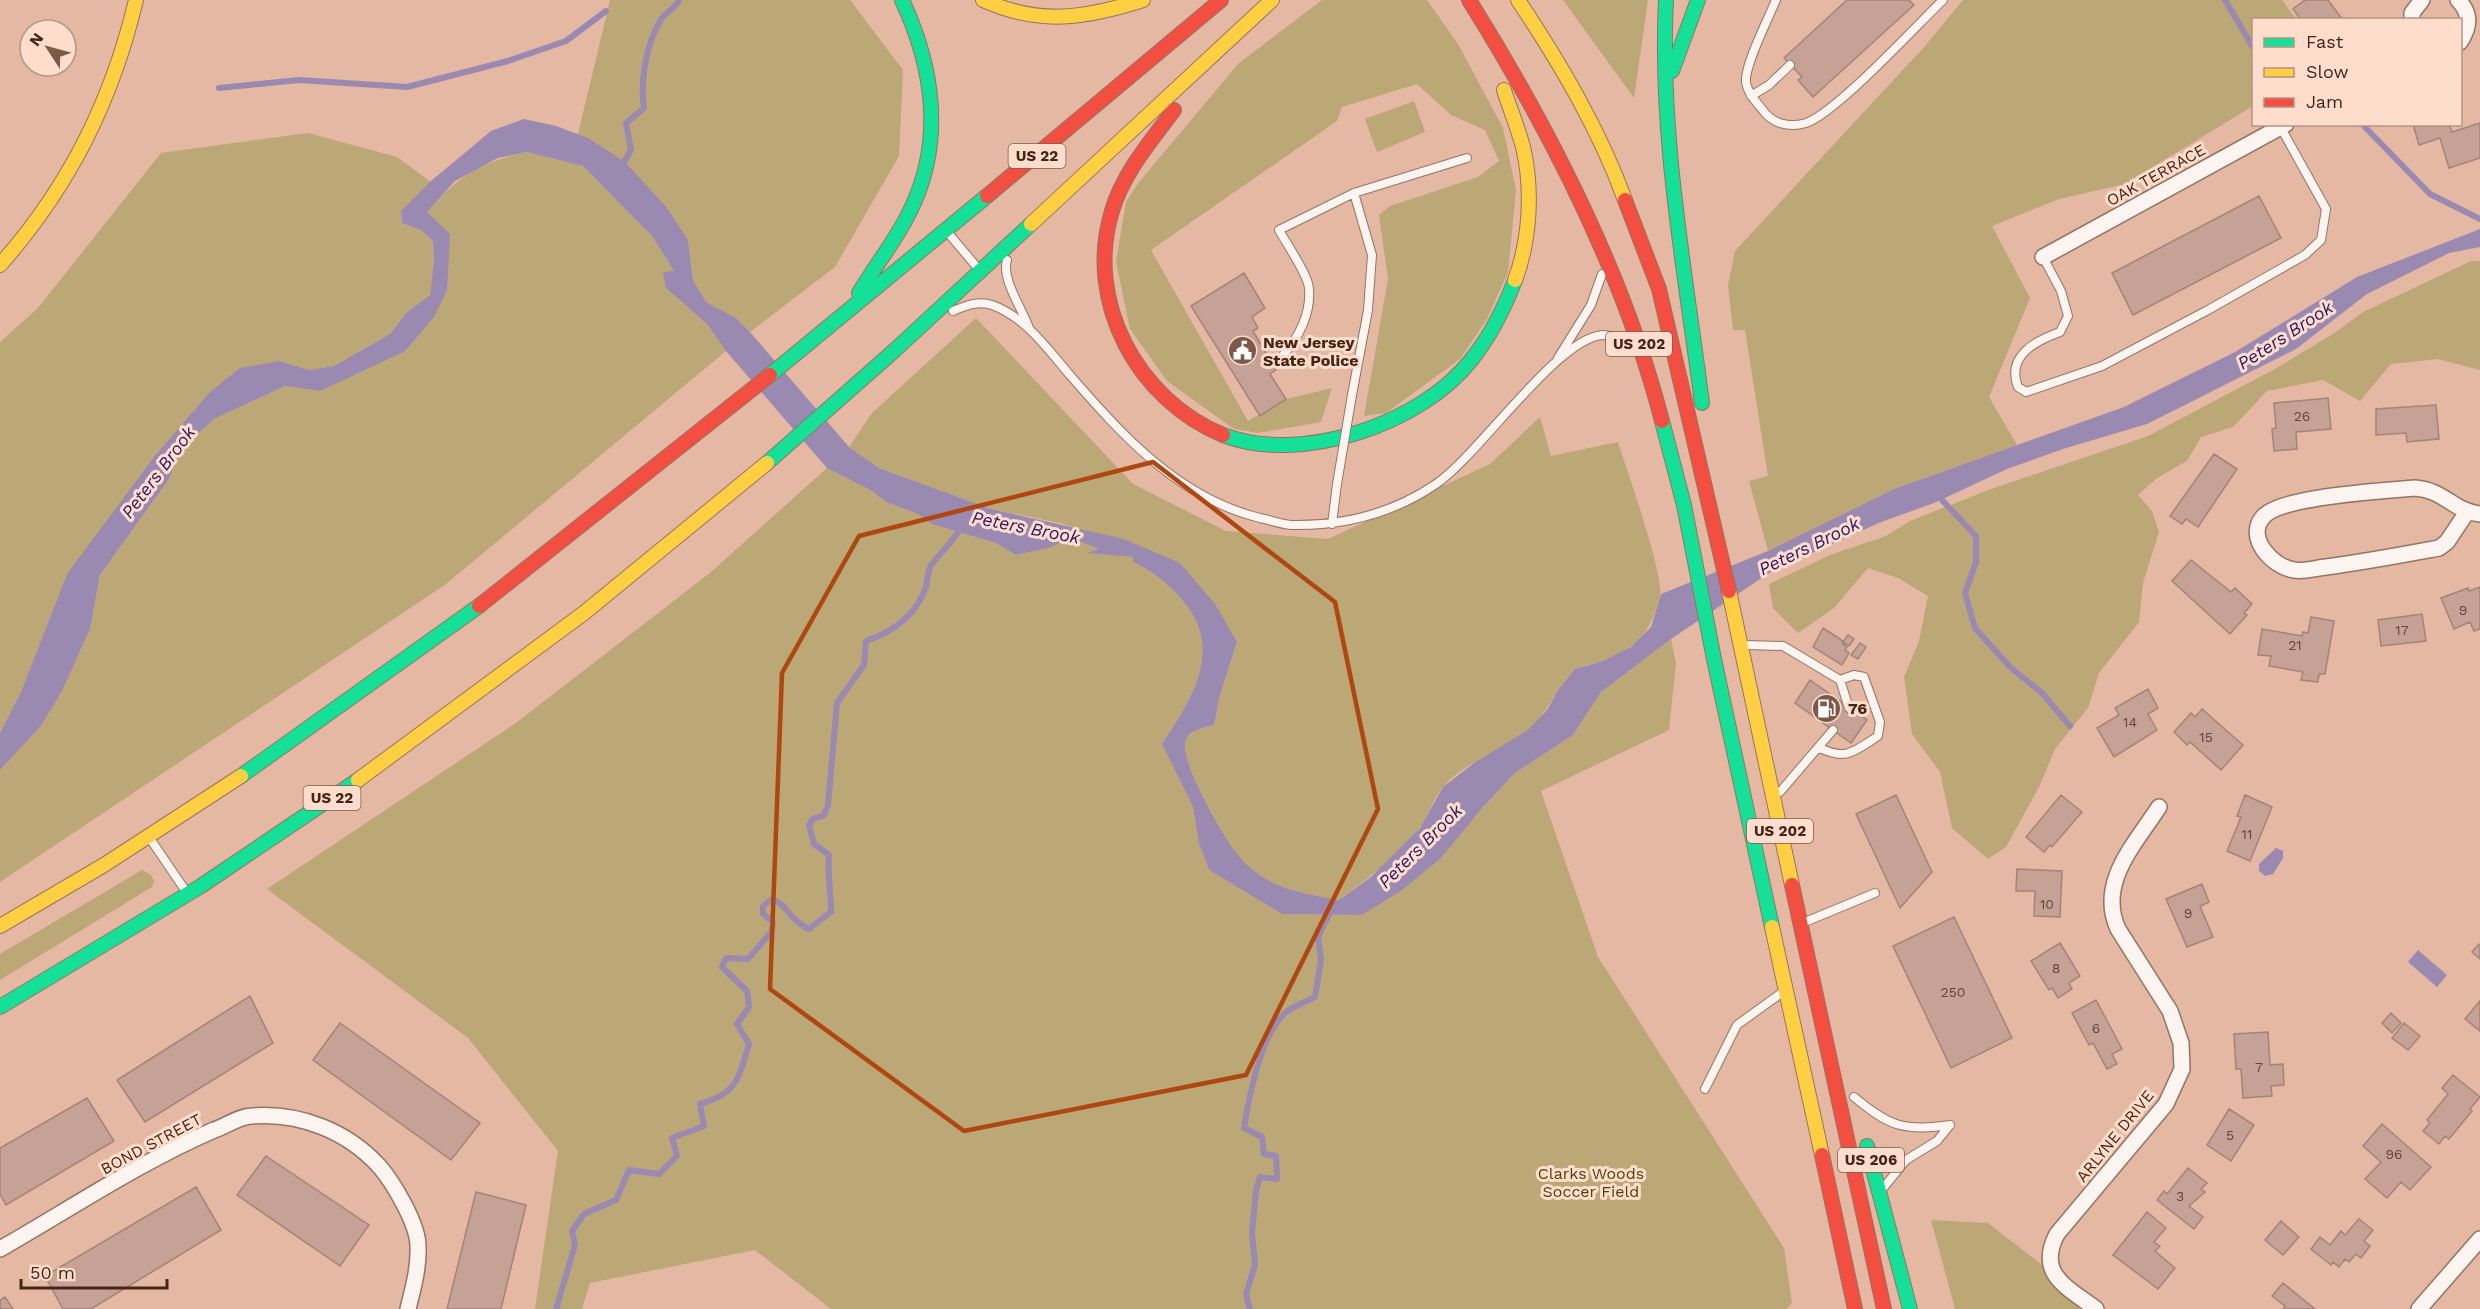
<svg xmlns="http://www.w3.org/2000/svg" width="2480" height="1309" font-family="'Work Sans',sans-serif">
  <rect width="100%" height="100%" fill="#e4b8a3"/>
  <!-- green -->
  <path fill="#bca777" d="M610 0H850L903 70 899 156 835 267 750 332 736 318 706 302 693 280 688 240 578 134Z
    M1322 0H1427L1458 44 1503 128 1516 190 1508 272 1487 319 1460 359 1386 413 1364 416 1388 279 1379 215 1390 206 1478 177 1499 161 1485 130 1451 115 1417 84 1342 107 1337 121 1151 250 1248 421 1286 399 1332 388 1321 422 1258 433 1234 429 1167 381 1130 329 1116 262 1126 202 1139 182 1239 63Z
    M1563 0H1648L1634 98Z
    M1963 0H2282L2296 19 2254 20 2253 106 2125 184 2059 199 1992 226 2030 298 1989 397 2017 445 1894 489 1768 551 1749 481 1768 476 1745 330H1733L1728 285 1735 251 1925 46Z
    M1414 101 1425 132 1377 152 1365 119Z
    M308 133 397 157 431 182 401 211 402 223 421 230 433 241 434 261 430 295 406 313 390 334 334 366 309 370 279 361 240 368 110 518 67 574 21 692 0 733V342L38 308 161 153Z
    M527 152 583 166 652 236 674 271 666 288 707 324 726 351 446 584 0 882V770L41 726 62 691 90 629 100 575 169 479 180 451 214 419 285 386 320 391 447 290 427 212C459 176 478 163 527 152Z
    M2471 261H2480V370L2438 359 2391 364 2360 401 2323 380 2267 391 2233 427 2201 437 2187 461 2157 478 2138 495 2152 511 2159 532 2143 583 2139 622 2099 673 2088 708 2055 749 2039 787 2006 847 1988 859 1952 828 1940 772 1912 734 1904 677 1919 641 1928 596 1898 578 1868 568 1834 608 1798 633 1773 608 1769 584 1830 555 1886 536 1910 521 1991 489 2148 436 2273 370 2336 332 2363 312Z
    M976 318 1133 484 1226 531 1328 539 1490 464 1540 417 1551 456 1618 442C1626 467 1665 578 1660 596 1650 633 1637 650 1599 662 1591 664 1580 666 1574 671 1556 688 1548 712 1530 729 1504 752 1466 760 1443 787 1433 799 1429 815 1420 827 1400 855 1367 879 1339 900 1312 895 1284 891 1261 876 1253 871 1243 862 1237 855 1224 838 1177 758 1186 739 1191 729 1204 728 1214 725L1220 695 1237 642 1180 563 1060 523 991 509 879 468 849 447 872 413Z
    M827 468 872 491 886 502 918 514 932 524 996 543 1016 555 1049 548 1072 538 1100 549 1089 553 1134 557 1133 562C1154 572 1169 584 1184 602 1224 651 1191 699 1162 744L1193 807 1199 844 1209 870 1282 914 1362 915 1482 808 1515 773 1573 735 1601 692 1671 639 1676 663 1669 730 1541 791 1598 957 1784 1248 1792 1303 1786 1309H831L755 1250 590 1283 582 1309H535L558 1151 468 1038 267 889 516 723 711 572Z
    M142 870 151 875 154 881 152 887 0 980V954Z
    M1931 1220 1988 1223 2099 1309H1955Z"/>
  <!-- water -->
  <path fill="#9a89b0" d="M524 119 556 126 588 138 625 162 667 208 688 240 693 280 706 302 736 318 750 332 849 447 879 468 991 509 1124 539 1180 563 1215 604 1237 642 1220 695 1214 725C1204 728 1191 729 1186 739 1177 758 1224 838 1237 854 1243 862 1253 870 1261 876 1284 891 1312 895 1339 900L1371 877 1420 828 1443 787 1474 763 1528 730 1547 710 1558 690 1575 669 1603 661 1631 647 1651 627 1661 594 1768 551 1894 489 2124 407 2235 352 2357 277 2480 229V247L2449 253 2367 294 2296 349 2147 424 2066 448 2007 469 1934 503 1881 522 1772 571 1671 639 1601 692 1573 735 1515 773 1482 808 1441 858 1402 890 1362 915 1282 914 1209 870 1199 844 1193 807 1162 744C1191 699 1224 651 1184 602 1169 584 1154 572 1133 562V557L1086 553 1099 549 1072 538 1049 548 1016 555 996 543 932 524 918 514 886 502 872 491 827 468 726 351 707 324 666 288 663 272 674 271 652 236 583 166 527 152 498 158 455 181 427 212 450 234 447 290 434 317 405 351 320 391 285 386 214 419 180 451 169 479 100 575 90 629 62 691 41 726 0 770V733L21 692 67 574 154 457 210 392 240 368 279 361 309 370 334 366 390 334 406 313 430 295 434 261 433 241 421 230 402 223 401 211 431 181 491 131Z
    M2276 848 2283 851V858L2273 874 2265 876 2259 871V864Z
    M2418 950 2447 975 2437 987 2408 962Z"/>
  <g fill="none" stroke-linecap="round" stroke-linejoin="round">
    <!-- stream -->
    <path stroke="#9a89b0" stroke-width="6" d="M2225 0 2254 49
      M219 88 299 80 407 87 508 61 566 41 606 11
      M2362 124 2430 194 2480 219
      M622 166 631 150 626 123 644 108C640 81 646 45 660 21 664 12 676 9 679 0
      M1941 494 1942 500 1976 536V562L1965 593 1975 628 2010 667 2042 693 2070 726
      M556 1309 575 1245 572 1231 584 1214 616 1200 629 1170 659 1174 677 1156 672 1138 704 1126 700 1104C738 1093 738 1079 749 1044L737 1024 749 1007 747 991 722 967 726 958 748 959 772 931 773 922 763 914V906L772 899C790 906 787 919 809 929L831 912C831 892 827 874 829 855L814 844 809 825 813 819 824 815 828 805 837 703 864 665 866 641C893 632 916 615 926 587 928 579 927 570 932 564 942 551 953 542 961 527
      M1250 1309 1246 1294 1255 1265 1252 1233 1256 1191 1260 1177 1277 1179 1276 1156 1264 1154 1262 1137 1244 1128C1249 1097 1261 1035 1285 1013 1293 1006 1306 1002 1315 997L1321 960 1318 937 1332 908"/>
  </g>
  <!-- building -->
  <path fill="#c5a196" stroke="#a58378" stroke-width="1.5" d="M1847 0H1909L1914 5 1813 97 1798 80 1802 77 1784 58Z
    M2305 0H2328L2343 20H2301L2293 9Z
    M2480 123V158L2449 168 2440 138 2419 145 2413 124H2449L2452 132Z
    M2259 196 2281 238 2133 315 2112 273Z
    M1244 273 1265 308 1252 317 1258 328 1253 331 1276 370 1270 374 1286 399 1260 416 1191 306Z
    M2328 398 2331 429 2296 432 2297 449 2274 451 2272 429 2276 428 2274 403Z
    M2436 405 2439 439 2407 442 2406 433 2376 435V409Z
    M2214 454 2237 469 2198 527 2186 519 2182 524 2170 516Z
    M2191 560 2231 592 2235 588 2252 604 2244 613 2247 615 2230 634 2172 581Z
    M2480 587V629L2474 631 2470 622 2454 629 2441 598 2468 588 2469 591Z
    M2422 614 2426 641 2381 646 2378 620Z
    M2311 617 2334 621 2325 674H2319L2318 682 2301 680 2303 672 2269 666 2271 656 2258 655 2262 629 2302 636 2303 632 2308 633Z
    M1823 628 1843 641 1842 643 1847 647 1845 650 1849 653 1842 665 1813 647Z
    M1848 635 1854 639 1849 646 1843 642Z
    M1860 643 1866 647 1858 659 1851 655Z
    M1810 680 1867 720 1851 743 1795 703Z
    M2148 689 2158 708 2148 714 2157 730 2114 757 2097 728 2119 715 2115 708Z
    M2202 709 2243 745 2221 770 2190 742 2187 745 2174 732 2191 713 2195 717Z
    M1896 795 1932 872 1900 908 1856 814Z
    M2061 795 2082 812 2052 847 2050 845 2044 852 2026 837Z
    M2245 795 2272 807 2250 861 2227 851 2241 817 2237 816Z
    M2017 869 2062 871 2060 917 2034 916 2035 891H2016Z
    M2202 884 2209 902 2200 906 2213 937 2187 947 2166 899Z
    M1954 917 2012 1038 1951 1068 1893 946Z
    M2060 943 2080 976 2069 983 2072 989 2058 998 2052 988 2049 990 2031 961Z
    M2479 944 2480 945V959L2472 952Z
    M250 996 273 1043 145 1122 117 1080Z
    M2096 1000 2122 1049 2112 1054 2117 1064 2107 1069 2093 1043 2089 1045 2072 1013Z
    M2480 1001V1031L2465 1019Z
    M2391 1013 2401 1023 2392 1033 2382 1023Z
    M340 1023 480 1123 451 1160 313 1060Z
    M2404 1023 2420 1036 2408 1050 2392 1038Z
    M2268 1032 2270 1065 2283 1064 2284 1085 2271 1086 2272 1096 2243 1098 2241 1069H2236L2234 1034Z
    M2453 1075 2480 1097 2470 1109 2472 1111 2449 1139 2445 1136 2439 1144 2423 1131 2430 1123 2427 1120 2448 1094 2442 1088Z
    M87 1098 114 1141 6 1205 0 1194V1148Z
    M2229 1109 2254 1125 2231 1161 2207 1145Z
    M2382 1124 2431 1167 2410 1190 2401 1182 2387 1198 2365 1179 2381 1162 2363 1146Z
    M266 1156 369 1225 340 1266 237 1195Z
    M2188 1168 2207 1183 2201 1189 2205 1192 2189 1206 2203 1217 2194 1229 2157 1200 2164 1191 2167 1194Z
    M196 1187 221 1230 91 1309H63L45 1276Z
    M476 1192 526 1205 501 1309H447Z
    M2147 1212 2166 1228 2154 1242 2160 1246 2155 1251 2175 1268 2158 1289 2113 1255Z
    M2359 1219 2373 1230 2364 1241 2370 1246 2361 1258 2356 1254 2349 1262 2345 1259 2339 1267 2333 1262 2331 1265 2311 1249 2320 1237 2330 1245 2341 1231 2345 1235Z
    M2281 1221 2299 1237 2283 1255 2265 1240Z
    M2283 1283 2315 1309H2283L2285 1306 2272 1296Z
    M5 1297 13 1309H0V1300Z"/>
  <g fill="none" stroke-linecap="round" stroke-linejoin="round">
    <defs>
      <path id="lane" d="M1776 0C1769 17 1744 66 1746 82 1747 92 1756 102 1762 109 1772 124 1789 128 1806 123 1836 113 1916 26 1943 0
        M1751 96 1769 85 1790 65
        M949 234 976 266
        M2043 257 2061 291 2068 316 2060 332C2035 341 2006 356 2018 387L2026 392 2102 366 2208 310 2305 255 2321 240 2326 209 2281 128
        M1007 260C1001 279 1022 308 1029 328
        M953 311C965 306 979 300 992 305 1025 317 1047 348 1069 374 1122 435 1178 498 1260 518 1270 520 1280 524 1291 525 1343 526 1392 514 1436 484 1478 456 1558 337 1603 335 1613 335 1620 339 1628 345
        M1284 354C1299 337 1311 313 1309 289 1309 276 1286 243 1279 230L1354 193
        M1558 358 1591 305 1602 274
        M1352 395 1368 310 1372 255 1354 193 1467 158
        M1332 524 1337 484
        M1746 645 1783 646 1840 680 1849 708
        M1820 748C1846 761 1855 751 1878 736L1880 722 1864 677 1854 675 1840 680
        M1780 792 1833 730
        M151 840 185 890
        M1805 922 1875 893
        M1705 1089 1737 1025 1780 994
        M1854 1097C1889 1126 1904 1132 1950 1125
        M1884 1187 1906 1160 1937 1141 1950 1125"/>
      <path id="street" d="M2458 0C2471 13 2470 27 2460 42
        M2412 20V13L2422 0
        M2043 257 2286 124
        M2467 512 2447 542 2439 548C2401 555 2364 562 2326 567 2316 568 2303 572 2294 570 2273 567 2245 538 2263 517 2280 496 2385 491 2415 488 2444 490 2453 511 2480 514
        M0 1249C70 1209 140 1162 214 1130 226 1126 240 1116 252 1116 299 1112 347 1131 379 1166 393 1182 418 1224 418 1246 419 1268 413 1288 408 1309
        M2096 1309C2067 1287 2036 1274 2057 1234L2166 1104 2182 1069 2181 1043 2170 1011 2118 929C2097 883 2135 844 2159 807
        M2419 1309 2480 1239"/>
      <path id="fast" d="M1666 0C1659 134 1685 270 1702 403
        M1672 71 1698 0
        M859 293C876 264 898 238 912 207 944 139 933 66 902 0
        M770 375 987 196
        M1662 421 1684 505 1714 659 1772 927
        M1223 435C1301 465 1422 424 1472 359 1491 335 1504 309 1515 280
        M767 463 895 350 1031 224
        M241 776 479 606
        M0 1007 201 886 358 780
        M1867 1146 1910 1309"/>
      <path id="slow" d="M983 0C1040 26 1086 18 1143 0
        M1518 0C1560 63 1599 129 1625 200
        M1504 90C1510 109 1518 128 1523 147 1533 189 1530 240 1515 280
        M1031 224 1272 0
        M0 265C69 187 112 101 136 0
        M1729 591 1792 885
        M358 780 584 613 767 463
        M0 926 104 865 241 776
        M1772 927 1822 1155"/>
      <path id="jam" d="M1469 0C1549 128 1624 274 1662 421
        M1174 110C1151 141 1123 173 1112 211 1084 302 1138 400 1223 435
        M987 196 1221 0
        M1625 200 1659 289 1729 591
        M479 606 770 375
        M1792 885 1884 1309
        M1822 1155 1855 1309"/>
    </defs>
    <!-- lane casing -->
    <use href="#lane" stroke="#957462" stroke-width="10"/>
    <!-- street casing -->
    <use href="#street" stroke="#957462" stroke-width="18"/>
    <!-- fast casing -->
    <use href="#fast" stroke="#957462" stroke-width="16"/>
    <!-- slow casing -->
    <use href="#slow" stroke="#957462" stroke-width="16"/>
    <!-- jam casing -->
    <use href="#jam" stroke="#957462" stroke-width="16"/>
    <!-- lane -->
    <use href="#lane" stroke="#fbf4f1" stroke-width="8"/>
    <!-- street -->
    <use href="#street" stroke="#fbf4f1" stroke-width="15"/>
    <!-- fast -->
    <use href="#fast" stroke="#16e098" stroke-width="14"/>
    <!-- slow -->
    <use href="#slow" stroke="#ffcf43" stroke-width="14"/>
    <!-- jam -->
    <use href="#jam" stroke="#f24e42" stroke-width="14"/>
    <defs>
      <path id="lane-bridge" d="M1337 484 1352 395"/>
    </defs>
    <!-- lane-bridge casing -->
    <use href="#lane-bridge" stroke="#957462" stroke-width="10" stroke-linecap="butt"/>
    <!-- lane-bridge -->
    <use href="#lane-bridge" stroke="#fbf4f1" stroke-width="8"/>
  </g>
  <!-- marked area -->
  <path fill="none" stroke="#af4710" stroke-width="4.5" stroke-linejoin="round" d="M1153 462 1335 602 1378 809 1246 1075 964 1131 770 989 782 673 859 536Z"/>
  <!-- icons -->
  <defs>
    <symbol id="civic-disc" viewBox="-11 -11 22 22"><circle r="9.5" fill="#7d5947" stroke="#ffddcd"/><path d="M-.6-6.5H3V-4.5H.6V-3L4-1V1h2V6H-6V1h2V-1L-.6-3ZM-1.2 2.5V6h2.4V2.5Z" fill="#fff"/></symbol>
    <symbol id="fuel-disc" viewBox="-11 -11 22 22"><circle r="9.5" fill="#7d5947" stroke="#ffddcd"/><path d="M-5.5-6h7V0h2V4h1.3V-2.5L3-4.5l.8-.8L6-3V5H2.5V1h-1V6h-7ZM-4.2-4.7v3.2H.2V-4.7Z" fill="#fff"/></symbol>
  </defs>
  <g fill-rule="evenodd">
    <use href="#civic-disc" x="1226" y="334" width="33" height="33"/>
    <use href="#fuel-disc" x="1810" y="692" width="33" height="33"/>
  </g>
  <g text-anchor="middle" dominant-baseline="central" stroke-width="6" stroke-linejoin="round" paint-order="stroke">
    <!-- number labels -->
    <g font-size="14" fill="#654536">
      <text x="2302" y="416">26</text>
      <text x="2463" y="610">9</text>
      <text x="2402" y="630">17</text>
      <text x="2295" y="645">21</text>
      <text x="2130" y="722">14</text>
      <text x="2206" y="737">15</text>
      <text x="2247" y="834">11</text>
      <text x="2047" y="904">10</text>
      <text x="2188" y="913">9</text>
      <text x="2056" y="968">8</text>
      <text x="1953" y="992">250</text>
      <text x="2096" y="1028">6</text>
      <text x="2259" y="1067">7</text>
      <text x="2230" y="1135">5</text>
      <text x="2394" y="1154">96</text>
      <text x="2180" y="1196">3</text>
    </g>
    <!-- shield labels -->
    <g fill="#ffddcd" stroke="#7d5d4d" stroke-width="1.5">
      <rect x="1008.5" y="144" width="57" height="24" rx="4.5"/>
      <rect x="1606" y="332" width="66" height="24" rx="4.5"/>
      <rect x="303.5" y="786" width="57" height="24" rx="4.5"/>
      <rect x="1747" y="819" width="66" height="24" rx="4.5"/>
      <rect x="1838" y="1148" width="66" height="24" rx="4.5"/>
    </g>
    <g font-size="15" font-weight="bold" fill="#452616">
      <text x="1037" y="156">US 22</text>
      <text x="1639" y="344">US 202</text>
      <text x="332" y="798">US 22</text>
      <text x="1780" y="831">US 202</text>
      <text x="1871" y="1160">US 206</text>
    </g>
    <!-- street labels -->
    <g font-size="16" fill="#452616" stroke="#ffddcd">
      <text transform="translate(2156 175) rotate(-29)">OAK TERRACE</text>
      <text transform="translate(2115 1136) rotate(-51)">ARLYNE DRIVE</text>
      <text transform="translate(151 1144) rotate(-28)">BOND STREET</text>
    </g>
    <!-- poi labels -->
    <g font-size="16" font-weight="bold" fill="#452616" stroke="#ffddcd" text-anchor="start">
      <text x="1263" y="342">New Jersey<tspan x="1263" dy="18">State Police</tspan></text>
      <text x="1848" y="708">76</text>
    </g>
    <!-- park labels -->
    <g font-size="16" fill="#49460a" stroke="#ffddcd">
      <text x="1591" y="1173">Clarks Woods<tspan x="1591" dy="18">Soccer Field</tspan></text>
    </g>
    <!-- water labels -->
    <g font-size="18" font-style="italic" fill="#2b1766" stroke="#ffddcd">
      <text transform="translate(2285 335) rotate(-33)">Peters Brook</text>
      <text transform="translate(158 472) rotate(-53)">Peters Brook</text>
      <text transform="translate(1026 527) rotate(11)">Peters Brook</text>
      <text transform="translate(1809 546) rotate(-26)">Peters Brook</text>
      <text transform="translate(1420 846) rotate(-45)">Peters Brook</text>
    </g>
  </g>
  <!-- legend -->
  <rect x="2252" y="18" width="210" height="108" fill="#ffddcd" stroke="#b59484" stroke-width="1.5"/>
  <rect x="2264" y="38" width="30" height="9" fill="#16e098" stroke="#b59484" stroke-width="1.5"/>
  <text x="2306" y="48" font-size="18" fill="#452616">Fast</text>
  <rect x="2264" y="68" width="30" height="9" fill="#ffcf43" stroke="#b59484" stroke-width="1.5"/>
  <text x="2306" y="78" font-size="18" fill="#452616">Slow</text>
  <rect x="2264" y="98" width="30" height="9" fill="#f24e42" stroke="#b59484" stroke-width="1.5"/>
  <text x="2306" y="108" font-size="18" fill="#452616">Jam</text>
  <!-- north arrow -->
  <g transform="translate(48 48) rotate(306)"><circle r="28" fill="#ffddcd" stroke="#b59484" stroke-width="1.5"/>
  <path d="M0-4.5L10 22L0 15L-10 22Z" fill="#7d5947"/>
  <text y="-9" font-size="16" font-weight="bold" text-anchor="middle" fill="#452616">N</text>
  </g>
  <!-- scale -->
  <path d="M21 1279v9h146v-9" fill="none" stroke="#452616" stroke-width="3"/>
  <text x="30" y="1279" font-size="18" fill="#452616" stroke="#ffddcd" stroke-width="4.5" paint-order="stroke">50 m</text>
</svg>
